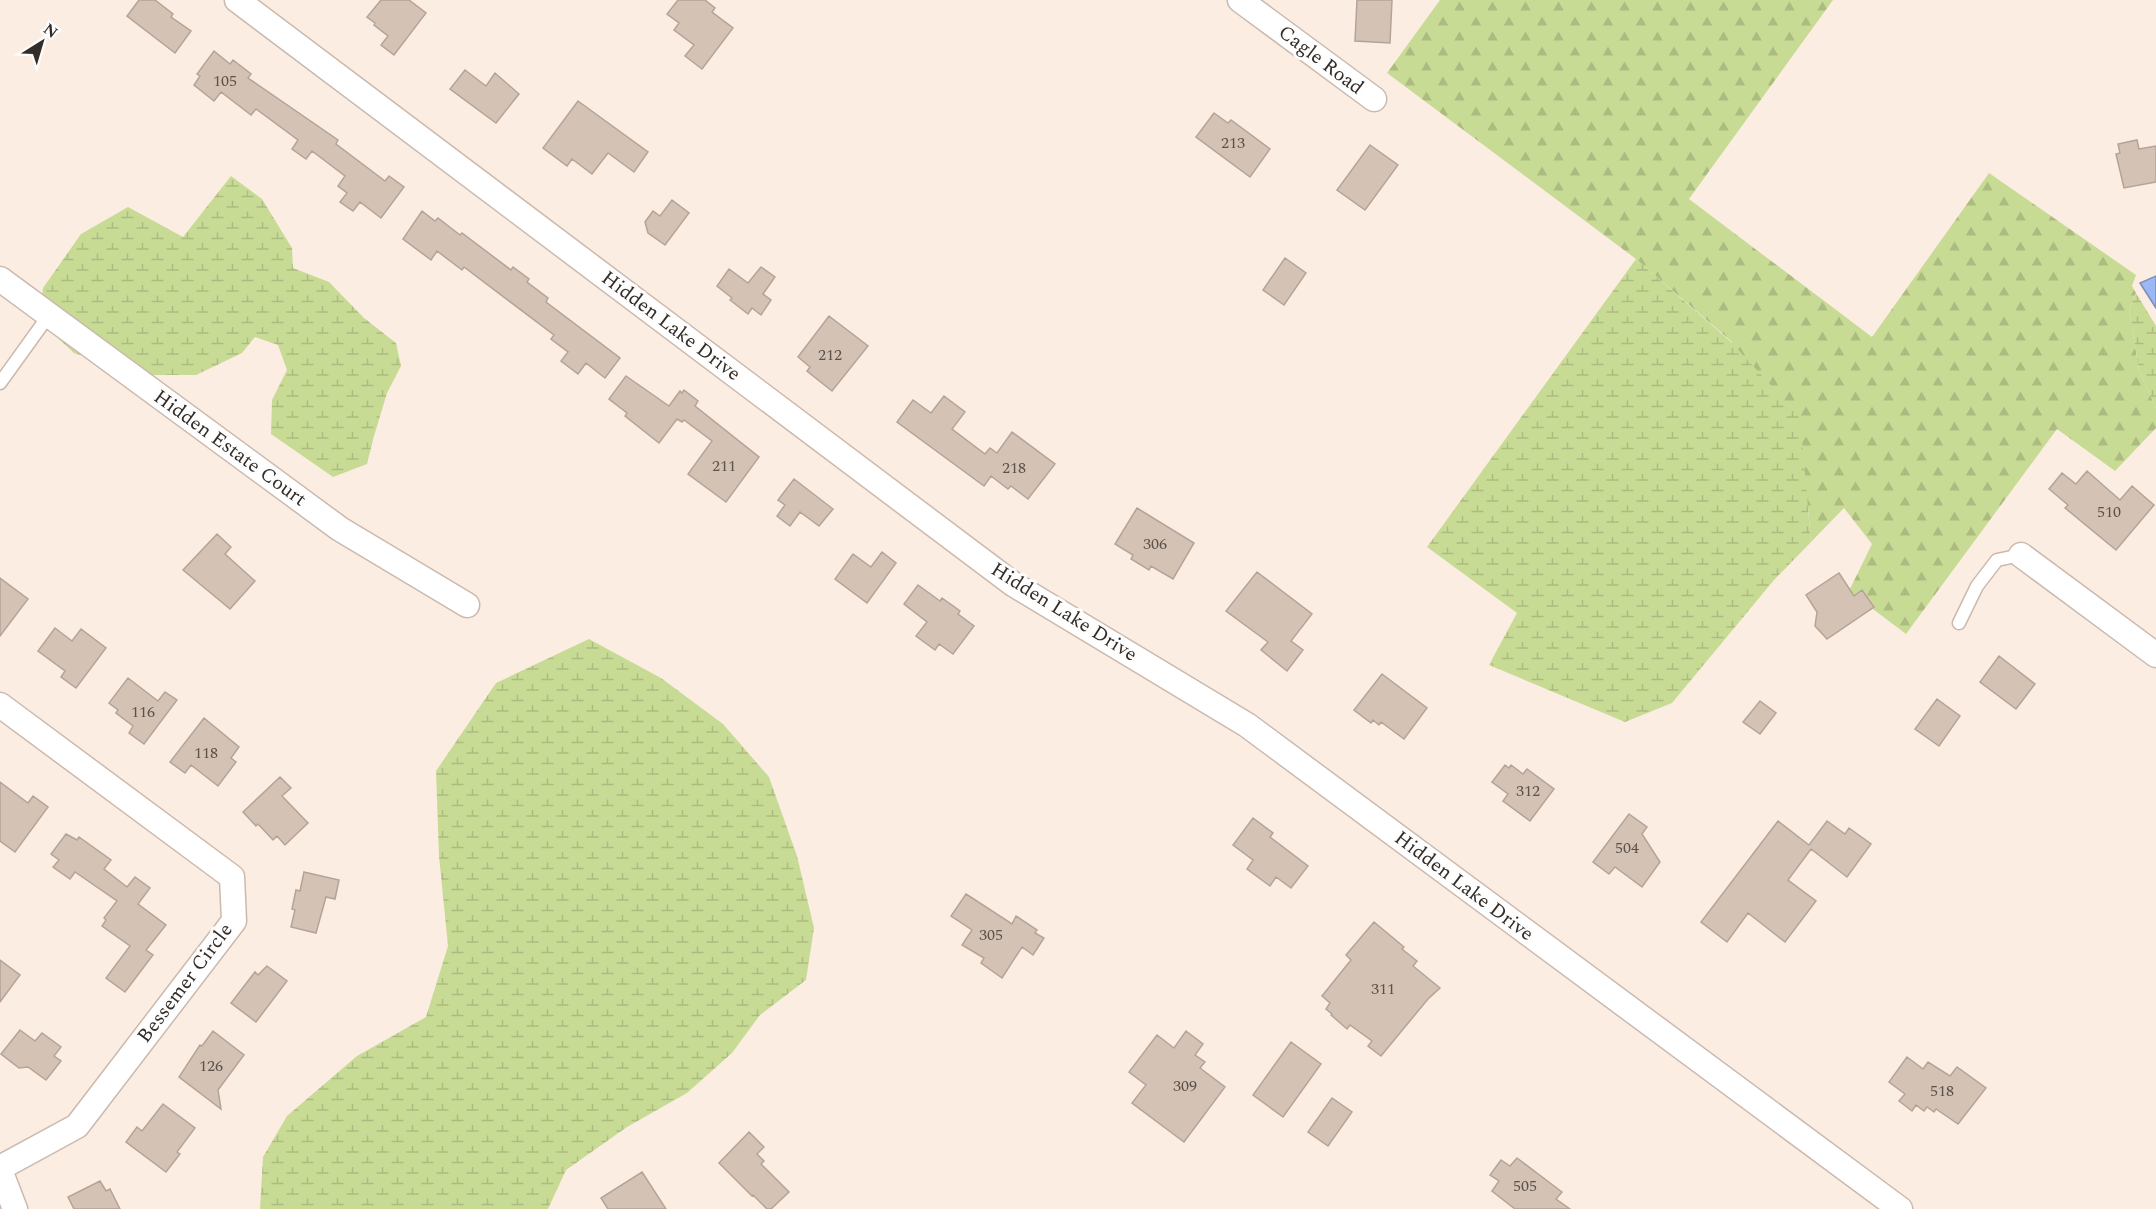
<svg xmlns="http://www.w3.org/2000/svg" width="2156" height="1209" font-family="Spectral,serif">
  <defs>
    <pattern id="forest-firs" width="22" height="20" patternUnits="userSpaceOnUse" patternTransform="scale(1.5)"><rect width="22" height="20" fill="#c8db95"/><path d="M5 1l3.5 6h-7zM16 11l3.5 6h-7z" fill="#acbc80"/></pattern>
    <pattern id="wetland-marsh" width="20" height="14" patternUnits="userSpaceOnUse" patternTransform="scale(1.5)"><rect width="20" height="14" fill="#c8db95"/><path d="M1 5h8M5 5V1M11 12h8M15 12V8" fill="none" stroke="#acbc80"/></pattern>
  </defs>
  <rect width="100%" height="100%" fill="#fcede2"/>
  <!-- forest -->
  <path fill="url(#forest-firs)" d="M1440 0H1833L1689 199 1872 337 1989 173 2136 275 2132 286 2136 293 2129 309 2139 370 2156 408V428L2115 471 2057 429 1906 634 1849 591 1872 544 1844 508 1811 542 1808 508 1731 341 1636 259 1387 73Z"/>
  <!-- wetland -->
  <path fill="url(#wetland-marsh)" d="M231 176 262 199 292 248 293 268 329 282 364 318 396 343 401 366 387 393 374 436 367 464 333 477 271 434 272 400 287 370 278 345 255 337 242 353 196 375H142L74 353 40 322 43 288 81 234 128 207 183 237Z
    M1636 259 1730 341 1800 417 1811 542 1774 580 1672 703 1625 722 1489 665 1517 613 1427 547Z
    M2136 293 2156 326V408L2139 370 2129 309Z
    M589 639 661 678 723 724 769 777 797 856 814 928 806 980 760 1015 732 1053 687 1093 627 1127 566 1170 548 1209H260L263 1157 287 1116 357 1056 426 1017 448 946 439 856 436 771 496 683Z"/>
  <!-- water -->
  <path fill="#9bb8f5" stroke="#7c8eb7" stroke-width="1.5" d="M2156 276V308L2140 283Z"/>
  <!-- building -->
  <path fill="#d4c2b5" stroke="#b5a397" stroke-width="1.5" d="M139 0H155L173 14 171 17 191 31 175 53 127 16Z
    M381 0H409L426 13 394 55 381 45 388 36 374 25 375 23 367 17Z
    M678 0H705L715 8 712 12 733 28 702 69 685 56 694 45 674 30 679 23 667 14Z
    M1357 0H1392L1390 43 1355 41Z
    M214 51 230 64 233 60 251 74 248 78 338 140 336 144 385 181 389 176 404 187 381 218 360 202 353 211 340 202 347 193 338 186 345 176 312 151 306 159 292 149 298 140 256 109 251 115 221 92 214 101 194 85 200 76 197 74Z
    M465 70 486 86 495 73 519 94 496 123 450 89Z
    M578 101 648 152 634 172 608 153 592 174 572 159 567 166 543 148Z
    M1214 113 1228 123 1231 120 1270 149 1250 177 1196 137Z
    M2137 140 2139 149 2156 146V182L2124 188 2116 154 2120 153 2118 144Z
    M1370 145 1398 165 1365 210 1337 190Z
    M672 200 689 213 665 245 648 233 645 222 653 211 660 216Z
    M422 211 435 221 438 218 460 235 462 233 511 270 513 267 529 279 527 282 548 298 546 302 620 358 605 378 586 363 578 374 561 361 568 352 551 339 554 335 464 267 462 270 437 251 431 260 403 239Z
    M1285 258 1306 273 1284 305 1263 290Z
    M761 267 775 277 763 294 771 300 761 315 752 308 748 314 730 300 732 298 717 286 729 269 748 283Z
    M829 316 868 346 832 391 807 371 810 367 798 357Z
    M626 376 669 406 680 391 682 393 684 390 698 401 695 406 759 457 726 502 688 474 712 441 684 420 682 422 677 419 659 443 625 416 627 413 609 399Z
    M944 396 965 412 952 429 985 454 990 448 997 453 1012 432 1055 464 1028 499 1011 486 1008 489 991 476 984 486 897 422 913 400 931 413Z
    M2087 471 2120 500 2132 486 2154 505 2116 550 2065 508 2068 505 2049 489 2062 473 2076 484Z
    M794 479 833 509 819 526 800 512 790 526 777 516 785 505 778 500Z
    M1137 508 1194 543 1173 579 1151 566 1149 570 1131 559 1133 555 1115 544Z
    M217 534 231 547 225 554 255 581 230 609 183 570Z
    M882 552 896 563 867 603 835 579 853 554 871 567Z
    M1257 572 1312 614 1291 641 1303 650 1287 671 1261 650 1268 642 1226 611Z
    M1839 573 1854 596 1862 590 1874 607 1827 639 1815 626 1817 612 1806 595Z
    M0 578 28 599 0 636Z
    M918 585 940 601 942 598 960 611 958 614 974 626 953 654 939 644 935 650 916 636 927 622 904 604Z
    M55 628 72 641 81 629 106 648 76 688 61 677 65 671 38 651Z
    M1999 656 2035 684 2016 709 1980 682Z
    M1382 674 1427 708 1404 739 1381 722 1379 725 1373 720 1371 723 1354 710Z
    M128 678 158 701 165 692 177 700 144 744 129 733 133 726 116 713 118 710 109 703Z
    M1937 699 1960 716 1939 746 1915 729Z
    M1760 701 1776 713 1760 734 1743 722Z
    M204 718 239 747 231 758 236 762 218 786 191 765 185 773 170 762Z
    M1505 765 1509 768 1511 765 1523 774 1527 769 1554 789 1530 821 1503 801 1508 794 1492 782Z
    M280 777 291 788 282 796 308 823 285 845 277 836 273 840 258 824 256 826 243 812Z
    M0 782 28 803 33 796 48 807 15 852 0 841Z
    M1629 814 1647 827 1642 834 1660 862 1642 887 1615 867 1609 874 1593 862Z
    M1253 818 1273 833 1270 837 1308 866 1291 888 1276 877 1270 886 1247 869 1253 860 1233 845Z
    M1778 821 1809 845 1827 821 1845 834 1849 828 1871 844 1847 877 1811 849 1788 880 1816 901 1785 942 1748 913 1727 942 1701 922Z
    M66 834 77 840 79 837 111 860 104 869 127 887 135 877 150 888 138 904 166 925 146 950 153 955 125 992 106 978 130 946 102 926 106 920 104 918 117 901 75 872 70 879 53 867 59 860 51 854Z
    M304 872 339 880 335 899 326 897 316 933 291 927 295 910 292 909 296 890 300 891Z
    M966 894 1012 924 1016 916 1037 930 1035 933 1044 938 1033 955 1022 947 1002 978 981 963 984 958 962 945 972 930 951 916Z
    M1374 922 1404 947 1402 949 1417 961 1413 966 1440 988 1428 999 1381 1056 1368 1046 1372 1041 1350 1025 1347 1029 1331 1015 1332 1014 1326 1009 1330 1003 1322 996 1351 960 1346 955Z
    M0 960 20 975 0 1002Z
    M267 966 287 981 256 1022 231 1003 255 972 258 975Z
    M20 1030 35 1041 42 1033 61 1047 54 1056 61 1061 46 1080 28 1067 19 1068 1 1054Z
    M213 1031 244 1055 218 1090 221 1109 179 1077 200 1045 202 1046Z
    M1186 1031 1203 1044 1195 1055 1205 1062 1200 1068 1225 1087 1184 1142 1132 1103 1146 1085 1129 1072 1157 1035 1174 1048Z
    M1291 1042 1321 1064 1283 1117 1253 1095Z
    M1907 1057 1923 1069 1928 1062 1950 1076 1957 1067 1986 1088 1958 1124 1936 1109 1934 1112 1927 1107 1924 1111 1916 1105 1912 1111 1899 1101 1905 1094 1889 1082Z
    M1332 1098 1352 1112 1328 1146 1308 1132Z
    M163 1104 195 1128 177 1152 180 1154 166 1172 126 1142 137 1127 142 1131Z
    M749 1132 764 1147 757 1154 764 1161 761 1164 789 1192 771 1209H767L753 1195 752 1196 719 1163Z
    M1517 1158 1562 1192 1556 1199 1570 1209H1515L1492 1191 1499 1181 1490 1175 1501 1160 1510 1166Z
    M642 1172 666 1209H608L601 1198Z
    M100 1181 106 1191 110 1189 120 1209H74L68 1197Z"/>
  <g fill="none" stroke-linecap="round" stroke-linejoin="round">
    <defs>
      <path id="service" d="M0 383 49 315
        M1959 623 1977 586 1997 560 2021 555"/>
      <path id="minor" d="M237 0 1013 584 1247 725 1900 1209
        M1240 0 1374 99
        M0 279 340 529 467 605
        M2021 555 2156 655
        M0 705 232 877 234 921 77 1126 0 1168
        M0 1170 15 1209"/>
    </defs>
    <!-- service casing -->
    <use href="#service" stroke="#cbb9ad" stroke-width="15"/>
    <!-- minor casing -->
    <use href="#minor" stroke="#cbb9ad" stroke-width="27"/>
    <!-- service -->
    <use href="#service" stroke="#fff" stroke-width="12"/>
    <!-- minor -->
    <use href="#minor" stroke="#fff" stroke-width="24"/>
  </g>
  <g text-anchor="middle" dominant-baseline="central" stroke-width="6" stroke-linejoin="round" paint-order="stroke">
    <!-- number labels -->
    <g font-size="16" fill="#5b524a">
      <text x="225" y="81">105</text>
      <text x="1233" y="143">213</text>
      <text x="830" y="355">212</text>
      <text x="724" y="466">211</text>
      <text x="1014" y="468">218</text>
      <text x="2109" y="512">510</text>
      <text x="1155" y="544">306</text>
      <text x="143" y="712">116</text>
      <text x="206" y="753">118</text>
      <text x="1528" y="791">312</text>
      <text x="1627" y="848">504</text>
      <text x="991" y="935">305</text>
      <text x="1383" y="989">311</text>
      <text x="211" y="1066">126</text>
      <text x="1185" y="1086">309</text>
      <text x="1942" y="1091">518</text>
      <text x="1525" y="1186">505</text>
    </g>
    <!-- street labels -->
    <g font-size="20" fill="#332c27" stroke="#fdfdfd">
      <text transform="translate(1321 60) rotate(37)">Cagle Road</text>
      <text transform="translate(671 326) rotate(37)">Hidden Lake Drive</text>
      <text transform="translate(230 448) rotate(36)">Hidden Estate Court</text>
      <text transform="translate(1064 612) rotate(32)">Hidden Lake Drive</text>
      <text transform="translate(1464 886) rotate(37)">Hidden Lake Drive</text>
      <text transform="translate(185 983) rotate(-53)">Bessemer Circle</text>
    </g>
  </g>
  <!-- north arrow -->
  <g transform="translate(42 42) rotate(37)" stroke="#fdfdfd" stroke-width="4.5" paint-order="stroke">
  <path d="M0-4.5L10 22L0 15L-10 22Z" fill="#332c27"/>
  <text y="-9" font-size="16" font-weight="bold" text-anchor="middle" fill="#332c27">N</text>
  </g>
</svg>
